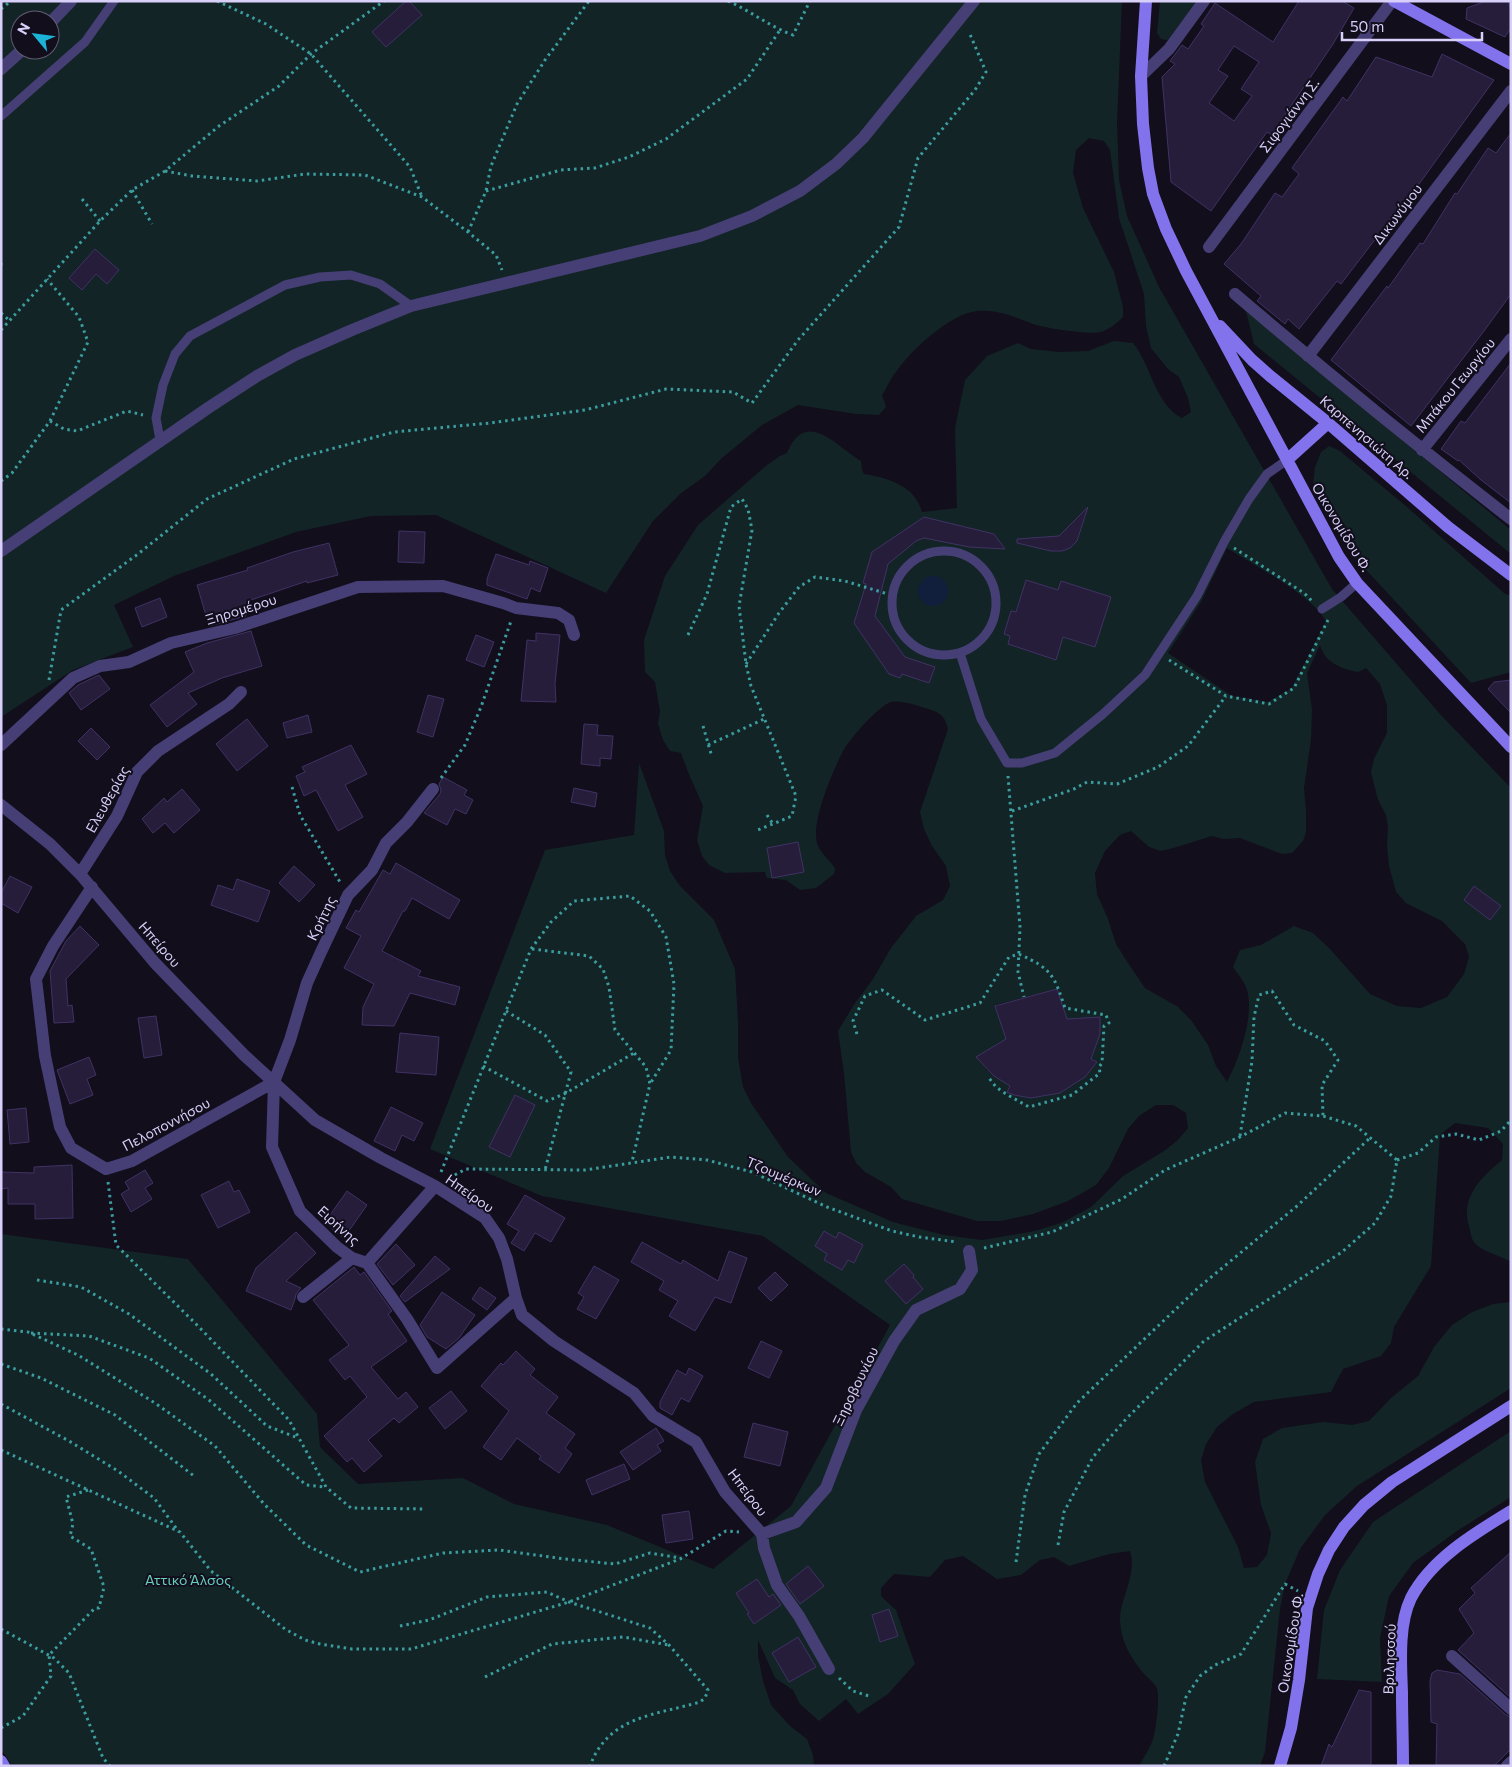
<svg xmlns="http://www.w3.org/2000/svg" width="1512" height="1767" font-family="Commissioner,sans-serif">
  <rect width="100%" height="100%" fill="#120e1c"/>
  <!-- green -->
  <path fill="#122425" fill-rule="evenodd" d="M1 1H1122L1117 122 1119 180 1127 216 1159 287 1332 589 1440 714 1511 788V1262C1500 1255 1481 1252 1473 1241 1471 1237 1470 1230 1469 1226 1460 1198 1481 1177 1502 1160L1503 1144 1488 1128 1455 1123 1440 1135 1431 1266 1394 1327 1391 1343 1381 1356 1343 1369 1331 1392 1254 1402 1233 1414 1217 1427 1206 1444 1201 1460 1205 1482 1238 1547 1244 1568 1257 1567 1267 1555 1271 1533 1261 1505 1255 1462 1263 1439 1282 1428 1323 1422 1352 1425 1369 1421 1391 1398 1418 1376 1434 1347 1452 1325 1472 1312 1493 1304 1511 1302V1388L1357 1486 1325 1515 1300 1549 1285 1584 1280 1609 1265 1752 1260 1766H1139C1143 1758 1149 1750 1152 1742 1156 1733 1160 1698 1157 1689 1155 1683 1148 1678 1144 1674 1131 1658 1122 1644 1120 1622 1119 1599 1138 1574 1130 1551L1109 1554 1069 1566 1054 1557 1040 1560 1021 1575 997 1579 963 1556 945 1560 930 1577 894 1574 881 1588V1596L896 1610 915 1664 888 1694 858 1714 846 1699 819 1721 800 1704 793 1690 775 1678 758 1640V1656L763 1681 771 1705 790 1726 807 1739 813 1755 814 1766H12L1 1749V1234L188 1259 317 1414 320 1447 358 1484 463 1478 514 1504 607 1525 713 1569 791 1506 890 1325 763 1236 542 1196 430 1149 545 850 634 835 639 763 664 831 665 855 670 871 680 886 714 920 735 969 738 1022V1058L743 1087 751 1103 788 1157 826 1193 893 1222 944 1235 982 1240 1035 1231 1061 1223 1091 1207 1123 1176 1164 1151 1178 1140 1188 1128 1186 1113 1173 1105H1156L1139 1116 1128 1129 1109 1168 1096 1185 1068 1201 1033 1214 1001 1221H977L902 1199 891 1187 865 1172 856 1163 851 1152 844 1073 838 1031 855 1003 873 979 891 948 916 916 943 900 950 886 946 866 932 846 924 829 920 812 948 729C945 715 939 712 925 708 915 705 901 700 891 702 879 705 849 740 843 751 833 771 809 825 818 846 822 854 830 861 835 868L834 874 816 888 800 890 786 880 767 878 765 872 725 873 709 865 702 856 697 840 703 806 688 772 681 753 670 751 663 740 658 724 660 711 655 682 645 672 644 640 665 576 698 525 767 465 780 456 787 453C806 407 837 447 861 461L862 470 864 474C889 478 915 486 922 512L957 508 955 428 965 380 987 356 1018 343 1031 349 1058 352 1088 351 1114 341 1133 343C1152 366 1154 403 1182 418L1191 412 1188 398 1179 377 1168 369 1151 348 1146 326 1144 294 1119 218 1110 150 1104 141 1089 138 1076 150 1073 173 1083 208 1114 272 1123 307V317C1117 323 1110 329 1101 332 1090 335 1044 328 1033 324 1015 317 997 309 977 311 950 314 911 350 896 372 890 379 887 388 882 395L886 407 879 415 856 414 798 405 762 425 722 458 705 476 680 494 653 521 606 593 436 515 371 516 296 532 174 576 114 605 133 647 73 670 1 717ZM20 20H50V50H20ZM1227 548C1255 566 1310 594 1326 621L1292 688 1268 702 1232 696 1168 653 1201 602ZM1320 645C1325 663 1342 669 1358 672L1366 668 1380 684 1387 705V733L1374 759 1371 772 1378 800 1386 815 1388 827 1387 846 1389 866 1396 892 1406 903 1442 921 1465 944 1469 957 1464 974 1447 997 1421 1008 1397 1006 1370 994 1330 949 1313 933 1294 926 1261 945 1240 950 1233 967C1237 973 1243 980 1246 987 1256 1013 1239 1059 1227 1082L1216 1066 1208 1045 1191 1020 1178 1007 1145 988 1128 963 1116 944 1108 919 1097 894 1095 873 1105 851 1120 835 1131 831 1149 847 1161 851 1177 847 1212 836 1223 839 1240 838 1282 854 1292 853 1303 841 1306 832V811L1304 788 1311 740 1312 710 1307 673ZM1057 989 1067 1019 1100 1018V1034L1090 1058 1097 1062C1078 1090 1040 1106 1007 1092L1010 1084C996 1079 984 1070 978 1056L1006 1039 995 1005Z
    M1160 1H1197L1168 40 1161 39 1157 33Z
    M1246 311 1511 530V554L1254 344Z
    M1329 446 1340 451 1407 507 1504 593 1511 596V672L1471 683 1356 559 1313 485 1315 467 1321 452Z
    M1511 1431V1497L1457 1531 1413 1563 1389 1596 1380 1638 1382 1682 1317 1679 1324 1610 1340 1570 1373 1522Z"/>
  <!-- water -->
  <path fill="#121f3c" d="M918 591a15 15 0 1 1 30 0a15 15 0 1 1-30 0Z"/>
  <!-- building -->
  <path fill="#261d3b" stroke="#403264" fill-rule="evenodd" d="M406 1H409L422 15 386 47 372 32Z
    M1299 1H1342L1354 8 1333 44 1280 122 1284 125 1274 137 1267 132 1211 211 1171 182 1162 77 1175 64 1170 61 1182 45 1188 49 1204 26 1201 24 1215 3 1273 42ZM1234 46 1259 62 1241 89 1252 96 1234 121 1209 103 1228 76 1218 70Z
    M1486 1H1508L1511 10V28L1505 37 1466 19 1467 8Z
    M1442 54 1494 80 1414 191 1396 212 1341 284 1337 281 1299 329 1288 319 1285 324 1257 301 1261 296 1224 264 1241 244 1275 193 1282 197 1299 174 1292 168 1343 97 1347 101 1376 57 1432 77Z
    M1511 133V294L1484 331 1411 426 1331 360 1387 286 1388 288 1420 243 1423 244 1455 193 1457 194 1488 148 1496 153Z
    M95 249 119 270 107 284 96 274 82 290 69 278Z
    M1511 363V503L1481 480 1459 460 1458 461 1441 449 1461 421 1465 423Z
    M1088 507 1077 541 1070 548 1062 551H1051L1017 543V539L1059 536Z
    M924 517 994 534 1005 549 969 547 924 538 916 541 888 564 875 616 905 657 935 667 929 683 902 674 900 678 889 674 854 623 866 584 863 583 872 552Z
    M399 531 425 532 424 563 398 562Z
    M329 543 338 575 307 583V581L248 601 250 610 244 611 246 616 209 626 197 585 248 570 247 568 293 552Z
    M496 554 529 565 530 561 548 568 540 592 531 588 527 599 487 585V579Z
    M1026 580 1058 590 1061 581 1111 597 1095 647 1063 637 1056 660 1008 644 1010 636 1004 634 1011 611 1016 612Z
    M160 598 167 617 142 627 135 608Z
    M251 631 262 666 222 678 188 693 197 704 167 727 150 705 194 672 185 652 207 643Z
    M536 633 560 635 555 684 556 702 521 701 527 640 536 641Z
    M476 635 494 642 484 667 466 660Z
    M99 675 110 689 81 710 69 693 78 685Z
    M1511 680V713L1488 689 1494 682Z
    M428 695 444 699 433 737 417 732Z
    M308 715 312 732 287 738 283 723Z
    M247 719 268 746 237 771 216 744Z
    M584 724 598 725 597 735 613 736 611 759 600 758V766L581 764Z
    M91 728 110 747 97 760 78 741Z
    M351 745 367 774 345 785 363 817 338 831 316 790 304 796 296 776 305 772 302 767Z
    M443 777 467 790 464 795 473 800 466 814 455 809 447 825 424 813 440 794 441 790 439 784Z
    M574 788 597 793 595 807 571 802Z
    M182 789 200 810 174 833 165 823 153 833 142 819 164 798 167 802Z
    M798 842 804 872 772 878 767 848Z
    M396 863 460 900 449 919 412 898 405 911H403L382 951 421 971 418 976 460 987 455 1005 410 993 394 1026 362 1025 363 1007 374 984 344 968 361 936 346 928 356 910 359 912 383 870 390 874Z
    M294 866 315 885 299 902 279 883Z
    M10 876 32 887 18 913 1 903V893Z
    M237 879 270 891 258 922 211 905 218 885 233 890Z
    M1474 886 1501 906 1490 920 1464 900Z
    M80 926 99 945 66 979 68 1006 72 1005 74 1022 54 1023 50 971 66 941Z
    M1057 989 1067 1019 1100 1017V1034L1091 1059 1097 1062 1085 1077 1060 1093 1031 1098 1014 1095 1007 1092 1010 1086 994 1076 976 1057 1006 1039 995 1006Z
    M156 1016 162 1055 144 1058 138 1018Z
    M400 1033 439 1037 436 1075 396 1072Z
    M89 1057 96 1075 87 1079 93 1095 70 1104 57 1070Z
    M515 1095 535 1105 510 1157 489 1147Z
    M391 1107 423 1123 414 1141 402 1135 395 1151 374 1141Z
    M26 1108 29 1142 10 1144 7 1110Z
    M72 1165 73 1218 35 1219V1204H8V1188L1 1189V1172L34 1173V1167Z
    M145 1170 153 1183 145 1188 152 1199 131 1212 121 1194 129 1189 125 1182Z
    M229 1181 234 1192 239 1190 250 1212 218 1228 201 1195Z
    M347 1191 367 1205 344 1238 332 1229 338 1220 330 1215Z
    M525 1195 565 1218 551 1242 535 1233 524 1251 511 1243 519 1231 507 1224Z
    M824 1231 836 1238 839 1232 863 1245 854 1263 848 1260 842 1270 824 1260 827 1254 815 1246Z
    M296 1232 316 1253 286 1281 301 1288 296 1294 295 1299 291 1310 246 1291 256 1268Z
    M642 1242 681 1264 683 1260 718 1281 729 1251 747 1258 731 1303 715 1297 695 1331 669 1316 678 1301 659 1290 664 1281 631 1262Z
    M396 1244 415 1265 393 1285 377 1264Z
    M435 1256 450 1269 405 1302 400 1296Z
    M904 1264 914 1275 913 1277 923 1289 906 1304 885 1281Z
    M594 1266 619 1280 596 1319 577 1309 584 1297 578 1293Z
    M354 1267 360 1275 364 1272 392 1311 388 1314 407 1341 371 1367 398 1399 406 1392 418 1407 399 1423 394 1418 368 1440 382 1456 364 1472 352 1458 347 1462 324 1436 367 1397 350 1376 345 1380 329 1360 349 1345 313 1300Z
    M775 1272 788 1285 771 1301 758 1288Z
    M480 1287 496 1298 487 1310 472 1299Z
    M442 1292 475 1315 459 1338 446 1349 427 1337 420 1325Z
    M761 1341 782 1351 769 1378 748 1368Z
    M516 1351 535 1369 530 1375 558 1397 546 1413 575 1434 565 1448 572 1454 559 1473 539 1459 541 1456 517 1438 501 1460 483 1447 509 1411 481 1386 501 1363 503 1365Z
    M689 1368 703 1376 689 1402 681 1398 672 1415 660 1408V1402L677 1370 686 1375Z
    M451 1391 467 1411 445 1429 429 1408Z
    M753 1423 788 1432 780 1466 744 1457Z
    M656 1428 664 1441 657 1445 661 1451 633 1470 620 1452Z
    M624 1464 630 1479 592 1495 586 1480Z
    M689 1511 693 1539 666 1543 662 1515Z
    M1511 1552V1698L1458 1650 1474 1633 1459 1609 1475 1593 1471 1588Z
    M808 1566 824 1586 800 1604 786 1584Z
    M757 1579 769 1597 773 1594 781 1605 754 1624 747 1614 749 1613 736 1593Z
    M889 1609 898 1636 880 1642 872 1615Z
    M798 1637 816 1667 789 1682 772 1653Z
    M1437 1670 1460 1674 1506 1715 1511 1717V1749L1494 1766H1436L1437 1724 1431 1722 1430 1681 1432 1673Z
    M1359 1690 1371 1692V1766H1321L1329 1744 1332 1747Z"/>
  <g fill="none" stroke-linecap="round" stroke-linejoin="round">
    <!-- path -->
    <path stroke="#3c9da0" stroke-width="3" stroke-dasharray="2.5 4" stroke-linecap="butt" d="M217 1 266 24 311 54 410 167 422 197
      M728 1C751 11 770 27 793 35L810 1
      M1 9 11 1
      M165 171 192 176 257 181 305 174 365 175 422 197 468 232 496 255 502 270
      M132 190 152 224
      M486 191 561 170 595 168 629 157 666 139 747 79 780 30
      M82 199 100 221
      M468 232 486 191 491 166 517 104 545 60 589 1
      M1 263V267
      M1 313 10 321
      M1 330 100 221 132 190 165 171 219 126 279 86 311 54 384 1
      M50 421 64 429 77 431 127 411 143 415
      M1 481 12 473 50 421 88 342 79 317 47 279
      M1234 548 1304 593 1313 602
      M688 635 707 594 731 507 742 499 748 509 752 530 739 606 746 664 751 686 796 796 792 816 758 830
      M1169 660 1226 696 1269 704 1294 688 1328 620
      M746 664 779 613 799 587 815 577 845 581 891 595
      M49 680 61 610 138 554 207 499 294 459 394 432 490 423 585 410 666 389 733 392 752 403 798 340 899 227 918 158 975 90 986 72 969 32
      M703 726 712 757
      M708 745 764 719
      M1008 776 1020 927 1018 972 1024 997
      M441 778 465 745 481 707 511 621
      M292 787 300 815 340 882
      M1012 811 1074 789 1087 782 1117 784 1158 767 1188 746 1226 696
      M767 815 773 824
      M532 949 589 956 603 969 609 987 615 1030 646 1067 650 1084 632 1162
      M506 1011 545 1035 571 1072 545 1170
      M857 1034 853 1021 865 996 882 990 925 1020 980 1003 1009 957 1019 954C1052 969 1054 975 1065 1008L1106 1015 1109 1023 1104 1026 1102 1063 1099 1067 1100 1073 1072 1095 1029 1107 1006 1094 996 1087 989 1078
      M483 1066 547 1101 566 1093 634 1053
      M1240 1136 1252 1061 1254 1017 1259 995 1272 991 1294 1025 1325 1041 1338 1060 1322 1085 1323 1116
      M1397 1160 1418 1153 1436 1137 1456 1134 1479 1140 1501 1131 1511 1120
      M441 1172 531 949 551 922 574 901 630 896 650 911 666 937 674 984 671 1050 650 1084
      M449 1178 466 1169 585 1170 671 1157 707 1160 752 1172 827 1207 892 1231 919 1237 957 1242
      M108 1182 116 1245 196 1324 289 1420 326 1487 351 1508 426 1509
      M984 1248 1052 1232 1122 1199 1165 1170 1240 1137 1285 1113 1323 1116 1356 1126 1397 1160
      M37 1280 81 1287 129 1314 211 1374 267 1426 298 1438
      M1 1329 28 1332 78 1355 155 1403 215 1446 264 1504 306 1545 360 1572 443 1553 499 1550 565 1559 615 1564 650 1553 680 1558
      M31 1333 89 1336 149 1358 209 1400 306 1485 325 1487
      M1 1364 41 1378 115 1415 194 1476
      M1 1404 69 1441 118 1471 154 1498 179 1532
      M1 1450 180 1532 211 1571 285 1629 305 1640 320 1644 352 1649H411L569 1602 680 1559 726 1531 739 1532
      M1058 1545 1064 1512 1093 1457 1126 1419 1204 1341 1342 1252 1375 1223 1391 1196 1397 1160
      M1016 1562 1025 1495 1039 1454 1077 1403 1198 1288 1297 1206 1371 1137
      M400 1626 429 1620 487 1597 547 1592 569 1602 650 1628 669 1645 708 1690 705 1698 700 1702C656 1715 608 1716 590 1766
      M1 1629 54 1658 69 1673 103 1758 110 1766
      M485 1677 552 1644 623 1637 669 1645
      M839 1678 853 1691 872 1697
      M1 1728 23 1716 51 1676 49 1655 95 1608H99L104 1587 91 1549 70 1536 73 1524 66 1497 88 1490
      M1164 1766 1178 1734 1186 1697 1200 1676 1215 1665 1241 1654 1285 1584 1298 1591"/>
    <!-- lane -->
    <path stroke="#463f75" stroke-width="9" d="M1 116 85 42 114 1
      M160 440 156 418 163 385 175 354 190 336 285 285 320 277 351 275 380 284 411 306
      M892 603a52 52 0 1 1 104 0a52 52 0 1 1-104 0Z
      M1322 609 1341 597 1357 583
      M960 653 981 719 1007 763H1022L1055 753 1103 714 1145 675 1197 596 1224 542 1249 499 1267 474 1287 460"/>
    <!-- street -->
    <path stroke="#463f75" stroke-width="12" d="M50 23 71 1
      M1 69 22 50
      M1141 76 1169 49 1204 1
      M1209 247 1392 1
      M1235 294C1325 371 1417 446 1511 519
      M1308 356 1511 91
      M1422 450 1511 339
      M1 551 208 408 257 376 295 355 352 330 411 306 700 236 752 216 800 191 836 164 863 138 974 1
      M1 745 73 678 100 666 129 662 171 643 235 628 358 587 443 586 503 603 516 608 558 613 569 620 574 635
      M433 789 407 822 386 843 372 870 348 895 321 952 307 983 290 1040 274 1082 272 1147 300 1211 337 1247 352 1258 367 1263 407 1319 437 1368 516 1298
      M1 805 50 844 80 874 155 963 244 1055 315 1120 381 1158 435 1186 485 1218 499 1238 507 1259 516 1298 522 1315 554 1341 634 1393 653 1416 696 1442 725 1492 762 1534 764 1548 777 1585 799 1616 829 1669
      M80 874 117 816 137 772 158 751 229 704 241 692
      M92 887 53 946 36 979 45 1056 60 1127 71 1148 106 1169 132 1161 274 1082
      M367 1263 435 1186
      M303 1297 352 1258
      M762 1534 796 1522 826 1488 856 1410 894 1341 916 1310 960 1289 972 1270 969 1251
      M1452 1656 1511 1709
      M1507 1766 1511 1762"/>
    <!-- secondary -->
    <path stroke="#8273ed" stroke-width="12" d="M1146 1 1141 76 1143 124 1148 168 1153 194 1166 229 1186 271 1339 557 1357 583 1511 747
      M1394 1 1511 64
      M1220 326 1252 360 1270 376 1328 423 1448 527 1511 575
      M1287 460 1328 423
      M1 1761 4 1766
      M1280 1766 1291 1728 1299 1680 1307 1608 1318 1574 1329 1550 1344 1527 1364 1505 1392 1482 1511 1406
      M1403 1766C1403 1741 1402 1717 1402 1693 1401 1664 1398 1625 1411 1598 1431 1559 1475 1533 1511 1511"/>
  </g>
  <g text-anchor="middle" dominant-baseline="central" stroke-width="4" stroke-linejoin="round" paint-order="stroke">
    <!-- street labels -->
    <g font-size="14" fill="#d8d0f9" stroke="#120e1c">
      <text transform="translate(1289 115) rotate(-53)">Σιφογιάννη Σ.</text>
      <text transform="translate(1397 214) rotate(-53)">Δικωνύμου</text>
      <text transform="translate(1455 385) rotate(-51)">Μπάκου Γεωργίου</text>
      <text transform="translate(1367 437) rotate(41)">Καρπενησιώτη Αρ.</text>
      <text transform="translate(1342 527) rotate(59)">Οικονομίδου Φ.</text>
      <text transform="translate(241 609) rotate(-17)">Ξηρομέρου</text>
      <text transform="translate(107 799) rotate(-61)">Ελευθερίας</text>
      <text transform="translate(321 918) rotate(-64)">Κρήτης</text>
      <text transform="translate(160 944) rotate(49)">Ηπείρου</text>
      <text transform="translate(166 1124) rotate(-28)">Πελοποννήσου</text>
      <text transform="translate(784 1176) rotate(23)">Τζουμέρκων</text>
      <text transform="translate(470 1193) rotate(35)">Ηπείρου</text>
      <text transform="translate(339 1225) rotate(42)">Ειρήνης</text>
      <text transform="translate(855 1386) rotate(-64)">Ξηροβουνίου</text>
      <text transform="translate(748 1492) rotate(53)">Ηπείρου</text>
      <text transform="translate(1290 1643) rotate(-81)">Οικονομίδου Φ.</text>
      <text transform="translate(1389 1659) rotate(-88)">Βριλησσού</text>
    </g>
    <!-- park labels -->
    <g font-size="14" fill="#66cfbf" stroke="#120e1c">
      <text x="188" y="1579">Αττικό Άλσος</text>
    </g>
  </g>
  <!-- border -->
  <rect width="1512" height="1767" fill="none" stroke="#d8d0f9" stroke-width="5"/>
  <!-- north arrow -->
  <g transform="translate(35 35) rotate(299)"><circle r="24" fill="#120e1c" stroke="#615c74"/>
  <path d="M0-4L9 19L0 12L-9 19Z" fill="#1cb3d8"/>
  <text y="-8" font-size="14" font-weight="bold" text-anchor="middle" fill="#d8d0f9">N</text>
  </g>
  <!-- scale -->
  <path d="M1342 32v8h140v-8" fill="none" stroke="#d8d0f9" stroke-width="2.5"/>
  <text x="1350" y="32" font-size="15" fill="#d8d0f9" stroke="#120e1c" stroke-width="4" paint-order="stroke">50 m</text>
</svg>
